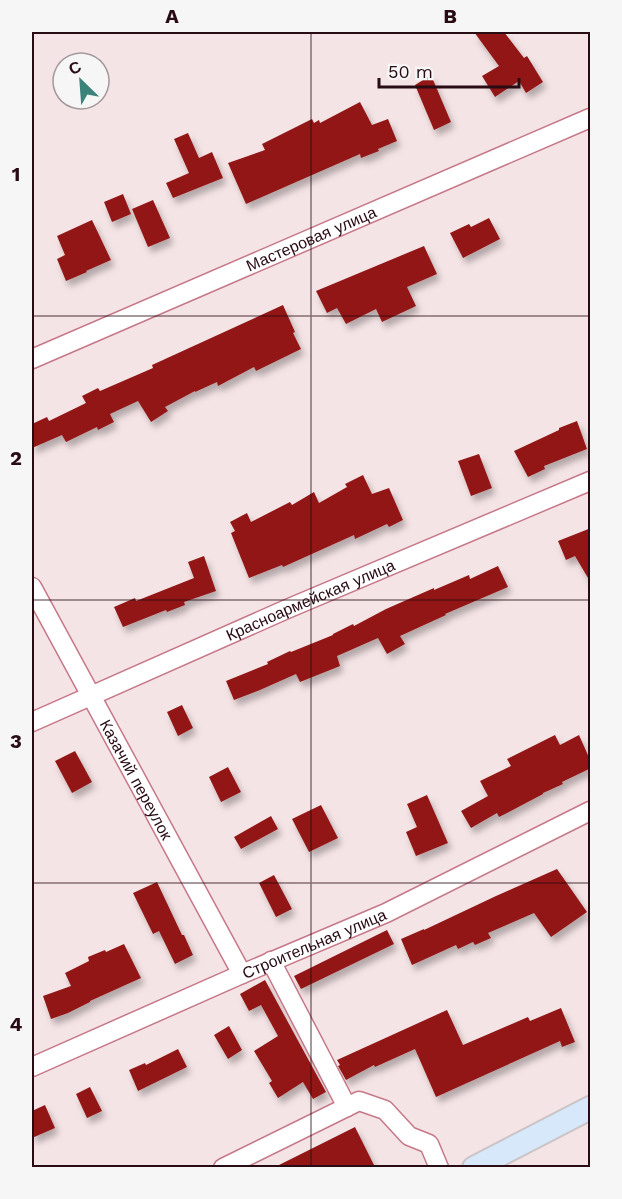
<svg xmlns="http://www.w3.org/2000/svg" width="622" height="1199" font-family="'Work Sans',sans-serif">
  <defs>
    <filter id="shadow"><feDropShadow dx="3.5" dy="6" stdDeviation="3" flood-color="#0004"/></filter>
  </defs>
  <rect width="100%" height="100%" fill="#f5e4e6"/>
  <!-- building -->
  <path fill="#921919" filter="url(#shadow)" d="M474 32H504L524 58 527 56 543 82 526 93 519 81 495 97 482 76 499 66Z
    M431 75 451 122 434 130 415 85Z
    M360 102 372 125 388 119 397 141 378 149 379 151 361 158 360 154 246 204 228 163 265 150 262 144 312 119 314 123 319 120 320 123Z
    M188 133 199 158 212 152 223 178 173 198 166 183 189 173 174 139Z
    M123 194 131 214 112 222 104 202Z
    M153 200 170 238 148 247 132 209Z
    M489 218 500 239 463 258 450 233 469 224 471 227Z
    M92 220 111 260 86 271 87 272 66 281 57 259 65 255 57 236Z
    M424 246 437 274 407 287 416 306 382 322 376 309 346 324 337 308 327 313 316 291Z
    M283 305 295 332 293 333 301 349 256 371 254 367 218 386 217 382 195 392V391L165 407 168 411 151 422 138 401 110 414 114 422 98 430 97 427 66 442 62 435 32 448V424L47 417 49 421 86 403 82 396 98 388 100 391 153 368 152 365Z
    M577 421 587 449 544 466 545 469 528 477 514 451 559 430V428Z
    M479 454 492 488 471 496 458 461Z
    M363 475 372 494 389 488 403 520 389 527 387 524 355 539 354 535 283 567 282 565 249 578 231 533 235 531 230 522 247 513 251 522 290 502 292 505 314 492 319 503 347 487 345 484Z
    M591 528V583L575 556 566 560 558 541Z
    M204 556 216 591 184 602 185 605 167 612 166 610 123 627 114 607 135 598 136 601 194 578 188 562Z
    M498 566 508 587 445 614 446 615 400 636 405 644 387 654 378 638 337 656 340 666 300 682 296 674 260 690 234 700 226 681 268 664 267 662 290 651 291 652 333 635V634L353 624 354 626 386 609 434 588V590L469 575 470 579Z
    M182 705 193 728 178 736 167 712Z
    M555 735 560 745 579 735 591 762V768L562 782 563 784 543 793V794L507 813 499 817 497 813 471 828 461 811 488 796 480 781 511 766 507 759Z
    M75 751 92 782 72 793 55 761Z
    M228 767 241 792 221 802 209 777Z
    M427 795 448 843 416 856 406 832 417 827 407 804Z
    M321 805 338 838 309 852 292 819Z
    M271 816 278 829 241 849 234 837Z
    M557 869 587 912 551 937 534 913 488 933 491 938 475 945 473 942 458 949 456 945 412 965 401 939 424 929V930L496 896Z
    M274 875 292 909 276 917 259 883Z
    M157 882 182 935H184L193 955 175 964 159 931 153 934 133 893Z
    M387 930 394 944 301 989 294 976Z
    M124 944 141 978 90 1001V1002L68 1013 51 1019 43 996 71 986 65 973 89 961 88 957 105 950 106 952Z
    M265 980 326 1092 313 1099 303 1082 278 1098 269 1083 272 1081 254 1051 278 1036 261 1005 249 1011 240 994Z
    M561 1008 575 1042 562 1047 560 1041 436 1097 415 1049 375 1067 374 1065 346 1080 338 1066 340 1065 337 1060 447 1010 463 1045 528 1017 530 1021Z
    M229 1026 242 1050 228 1059 214 1035Z
    M178 1049 187 1067 138 1091 129 1070 145 1063 146 1065Z
    M90 1087 102 1111 87 1118 76 1094Z
    M45 1105 55 1128 32 1138V1111Z
    M355 1127 375 1167H275Z"/>
  <g fill="none" stroke-linecap="round" stroke-linejoin="round">
    <defs>
      <g id="minor">
        <path id="s1" d="M32 359 590 118"/>
        <path id="s2" d="M32 587 242 974"/>
        <path id="s3" d="M32 722 287 609 590 481"/>
        <path d="M271 961 347 1107"/>
        <path id="s4" d="M32 1067 242 974 386 913 590 811"/>
        <path d="M223 1168 359 1101 385 1110 409 1136 429 1144 439 1168"/>
      </g>
      <path id="major" d="M474 1168 590 1108"/>
    </defs>
    <!-- minor casing -->
    <use href="#minor" stroke="#c67888" stroke-width="21"/>
    <!-- major casing -->
    <use href="#major" stroke="#cbc4c6" stroke-width="26"/>
    <!-- minor -->
    <use href="#minor" stroke="#fff" stroke-width="18"/>
    <!-- major -->
    <use href="#major" stroke="#d6e8fa" stroke-width="22"/>
  </g>
  <!-- grid -->
  <path fill="none" stroke="#280b13" stroke-width="1.5" stroke-opacity="0.55" d="M311 32V1168M32 316H590M32 600H590M32 883H590"/>
  <g text-anchor="middle" dominant-baseline="central" stroke-width="6" stroke-linejoin="round" paint-order="stroke">
    <!-- street labels -->
    <g font-size="16" fill="#280b13" stroke="#f6f6f6">
      <text stroke="none"><textPath href="#s1" startOffset="304">Мастеровая улица</textPath></text>
      <text stroke="none"><textPath href="#s3" startOffset="304">Красноармейская улица</textPath></text>
      <text stroke="none"><textPath href="#s2" startOffset="219">Казачий переулок</textPath></text>
      <text stroke="none"><textPath href="#s4" startOffset="308">Строительная улица</textPath></text>
    </g>
  </g>
  <!-- border -->
  <rect width="622" height="1199" fill="none" stroke="#f6f6f6" stroke-width="66"/>
  <!-- north arrow -->
  <g transform="translate(81 81) rotate(335)"><circle r="28" fill="#f6f6f6" stroke="#a4989b" stroke-width="1.5"/>
  <path d="M0-4.5L10 22L0 15L-10 22Z" fill="#3b827b"/>
  <text y="-9" font-size="16" font-weight="bold" text-anchor="middle" fill="#280b13">С</text>
  </g>
  <!-- scale -->
  <path d="M379 78v9h140v-9" fill="none" stroke="#280b13" stroke-width="3"/>
  <text x="388" y="78" font-size="18" fill="#280b13" stroke="#f6f6f6" stroke-width="4.5" paint-order="stroke">50 m</text>
  <rect x="33" y="33" width="556" height="1133" fill="none" stroke="#280b13" stroke-width="2"/>
  <g font-size="20" text-anchor="middle" font-weight="bold" fill="#280b13">
    <text x="172" y="23">A</text>
    <text x="450" y="23">B</text>
    <text x="16" y="181">1</text>
    <text x="16" y="465">2</text>
    <text x="16" y="748">3</text>
    <text x="16" y="1031">4</text>
  </g>
</svg>
